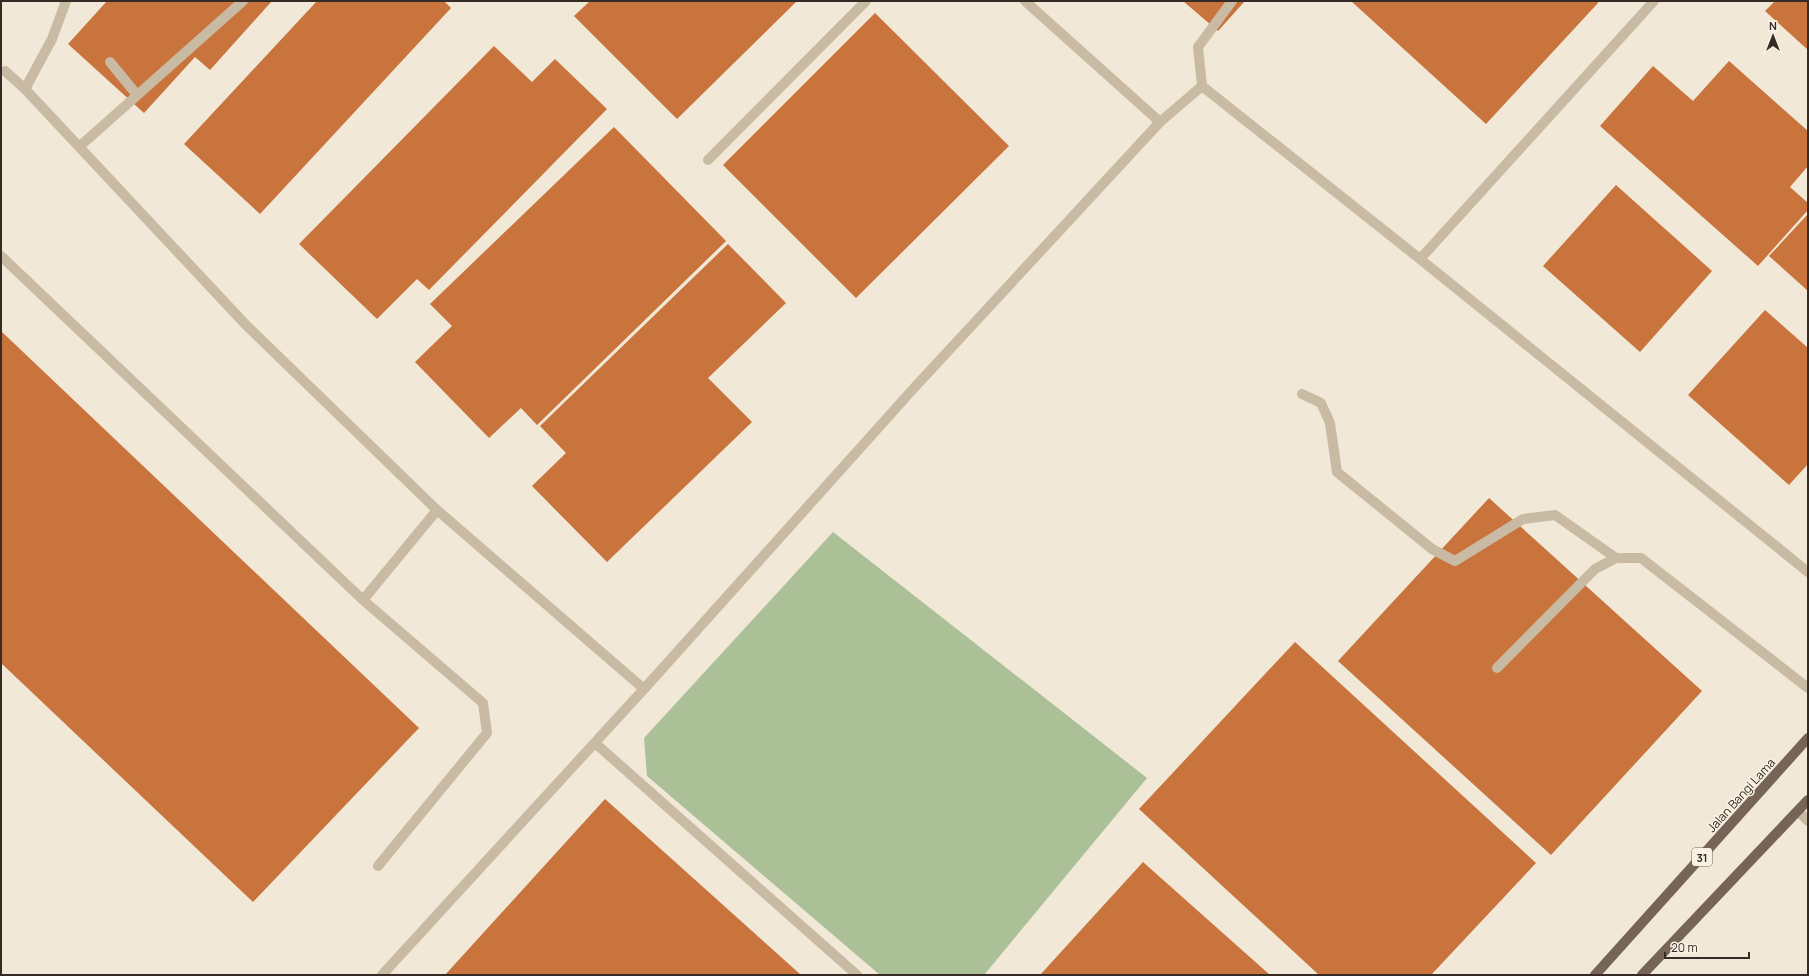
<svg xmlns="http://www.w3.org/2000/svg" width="1809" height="976" font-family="Manrope,sans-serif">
  <rect width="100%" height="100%" fill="#f1e8d7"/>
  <!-- green -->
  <path fill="#acc097" d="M833 532 1147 778 984 975H880L647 776 644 738Z"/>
  <!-- building -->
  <path fill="#c9733d" d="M107 1H272L210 70 195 57 144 113 68 44Z
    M317 1H444L451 8 260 214 184 144Z
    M590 1H797L677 119 574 16Z
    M1183 1H1245L1218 31Z
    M1351 1H1597L1598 3 1486 124Z
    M1775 1H1808V50L1765 11Z
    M875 13 1009 146 856 298 723 165Z
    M494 46 532 82 555 59 607 109 429 290 417 279 377 319 299 244Z
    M1729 61 1808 131V166L1790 187 1808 203V210L1758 266 1600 126 1653 66 1693 101Z
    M614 127 726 241 537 425 521 408 489 438 415 362 452 326 430 304Z
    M1616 185 1712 271 1640 352 1543 266Z
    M1808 214V291L1769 256Z
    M728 244 786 303 708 378 752 422 607 562 532 486 566 453 540 426Z
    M1765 310 1808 348V464L1789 485 1688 395Z
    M1 331 419 728 253 902 1 663Z
    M1489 498 1702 691 1551 855 1338 661Z
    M1295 642 1536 863 1431 975H1319L1139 809Z
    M605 799 801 975H445Z
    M1143 862 1270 975H1040Z"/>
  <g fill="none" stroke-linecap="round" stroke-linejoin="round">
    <!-- minor -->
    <path stroke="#c9baa3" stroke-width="10" d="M1025 1 1160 122
      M110 62 137 95
      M5 71 25 89 246 325 437 510 644 689
      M1202 86 1198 47 1232 1
      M25 89 52 39 66 1
      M79 147 243 1
      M708 160 866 1
      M1 256 363 600 437 510
      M1420 259 1654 1
      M1302 394 1321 403 1330 423 1337 472 1432 549 1455 561 1523 519 1555 515 1616 558
      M363 600 483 703 487 733 378 866
      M1497 668 1595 569 1616 558H1641L1808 688
      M595 743 857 975
      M1798 811 1808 821
      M382 975 644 689 914 388 1160 122 1202 86 1420 259 1808 572"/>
    <!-- major -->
    <path stroke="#766556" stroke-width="10" d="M1595 975 1808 738
      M1642 975 1808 800"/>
  </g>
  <g text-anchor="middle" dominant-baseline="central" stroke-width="3" stroke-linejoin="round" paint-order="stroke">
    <!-- shield labels -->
    <rect fill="#f9f2e3" stroke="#6f675e" stroke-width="1" x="1692" y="848" width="20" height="18" rx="3"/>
    <g font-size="11" font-weight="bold" fill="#342c25">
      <text x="1702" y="857">31</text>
    </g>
    <!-- street labels -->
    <g font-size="12" fill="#342c25" stroke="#f9f2e3">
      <text transform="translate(1741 795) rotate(-48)">Jalan Bangi Lama</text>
    </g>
  </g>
  <!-- border -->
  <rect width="1809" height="976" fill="none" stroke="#342c25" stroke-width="4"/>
  <!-- north arrow -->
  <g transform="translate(1773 36)" stroke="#f9f2e3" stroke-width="3" paint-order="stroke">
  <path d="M0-3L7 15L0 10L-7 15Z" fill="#342c25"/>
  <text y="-6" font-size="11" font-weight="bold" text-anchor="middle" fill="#342c25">N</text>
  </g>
  <!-- scale -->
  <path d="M1665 952v6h84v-6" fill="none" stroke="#342c25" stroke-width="2"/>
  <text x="1671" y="952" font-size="12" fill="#342c25" stroke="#f9f2e3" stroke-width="3" paint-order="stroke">20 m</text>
</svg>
